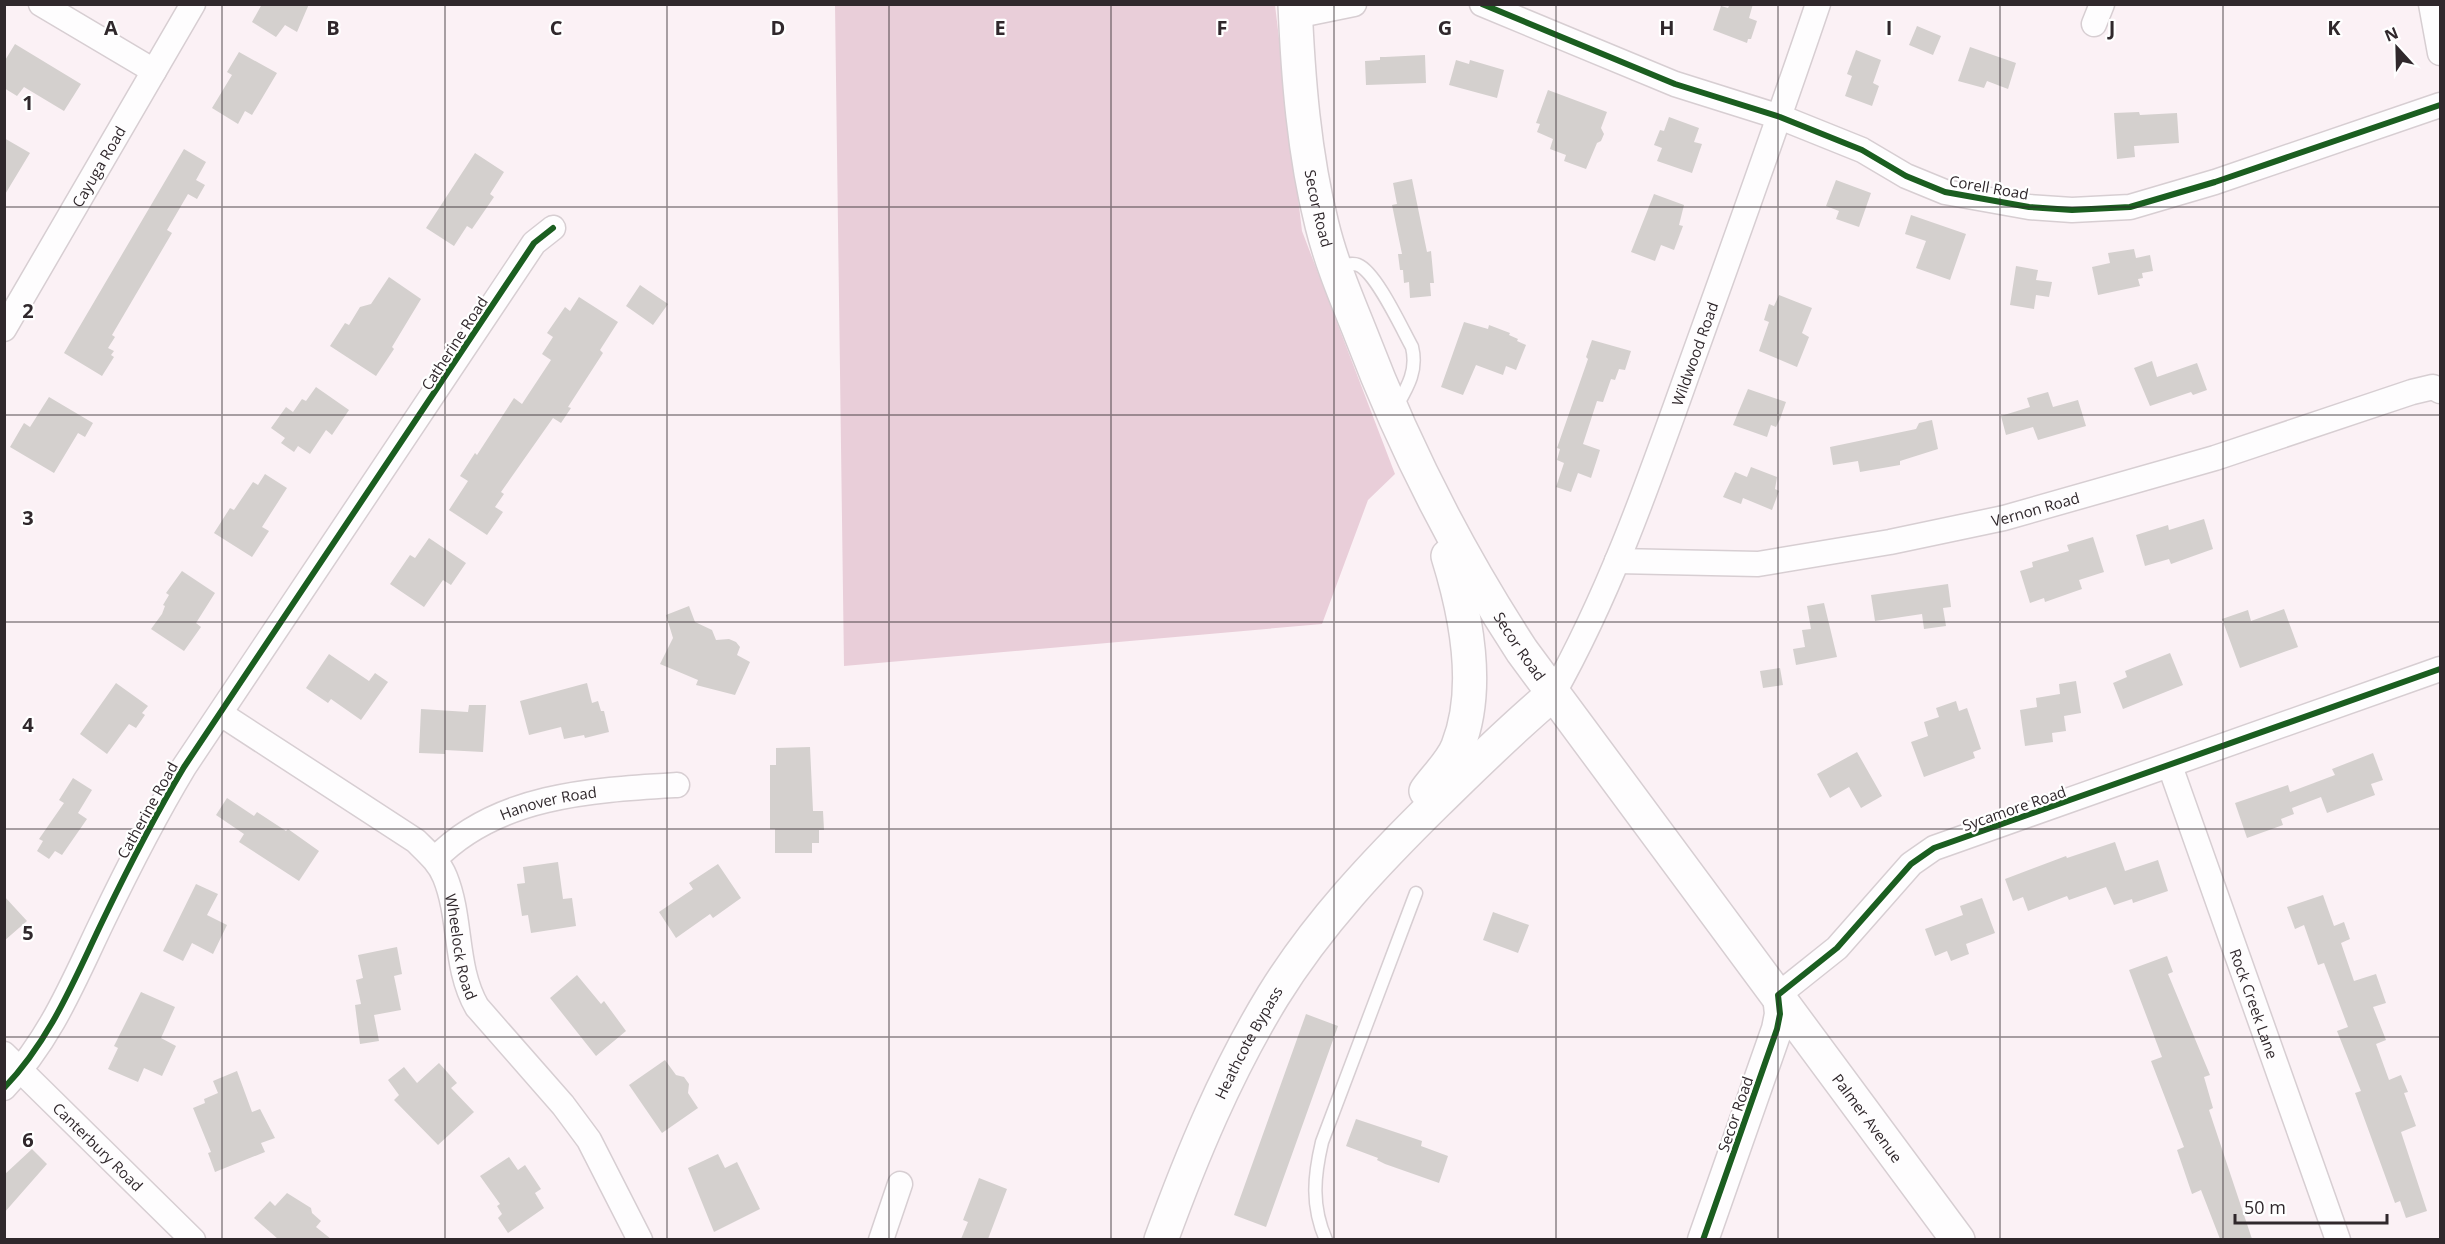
<svg xmlns="http://www.w3.org/2000/svg" width="2445" height="1244" font-family="'Open Sans',sans-serif">
  <rect width="100%" height="100%" fill="#fbf1f5"/>
  <!-- green -->
  <path fill="#e9ced9" d="M835 5H1275L1302 231 1395 474 1368 500 1322 624 844 666Z"/>
  <!-- building -->
  <path fill="#d4d0ce" d="M262 4H309L297 32 285 25 276 37 252 22Z
    M1730 4H1753L1749 18 1757 21 1751 39H1748L1747 43 1713 30 1721 6 1728 8Z
    M1917 26 1941 36 1933 55 1909 45Z
    M15 44 81 84 64 111 24 87 17 96 4 88V62Z
    M1970 47 2016 63 2008 89 1987 81 1984 88 1958 81Z
    M1856 50 1881 60 1873 83 1879 86 1872 106 1845 96 1852 76 1847 74Z
    M239 52 277 73 252 115 245 111 238 124 212 108 232 75 227 72Z
    M1425 55 1426 83 1366 85 1365 61 1380 60V57H1385Z
    M1456 60 1469 64 1470 60 1504 70 1497 98 1449 85Z
    M1548 90 1607 112 1601 128 1604 134 1601 141 1597 143 1586 169 1564 161 1566 155 1550 149 1553 139 1537 132 1540 124 1536 123Z
    M2139 112 2140 115 2177 113 2179 143 2134 146 2135 157 2117 159 2114 113Z
    M1669 117 1699 128 1694 142 1702 144 1692 173 1657 161 1662 148 1654 145 1660 130 1664 131Z
    M4 138 30 153 4 196Z
    M184 149 206 162 196 180 205 185 197 199 188 194 167 230 172 233 112 335 115 337 108 348 114 351 111 355 114 357 102 376 64 353Z
    M475 153 504 172 490 194 494 197 472 229 467 226 454 246 426 228Z
    M1412 179 1427 252 1431 251 1434 283H1430L1431 296 1410 298 1409 282 1404 283 1403 270H1400L1398 254H1402L1392 205 1397 204 1393 183Z
    M1836 180 1871 193 1859 227 1836 219 1839 211 1826 206Z
    M1654 194 1684 205 1679 225 1683 226 1674 250 1661 245 1655 261 1631 252Z
    M1911 215 1966 234 1950 280 1916 268 1926 241 1905 234Z
    M2134 249 2136 258 2150 255 2153 271 2142 273 2143 278 2138 279 2140 286 2098 295 2092 267 2110 263 2108 253Z
    M2016 266 2038 270 2036 280 2052 282 2049 297 2036 295 2034 309 2010 305Z
    M389 277 421 299 392 347 394 349 376 376 330 346 345 323 349 325 360 307 371 304Z
    M640 285 668 304 653 325 626 306Z
    M1779 295 1812 308 1802 333 1809 337 1797 367 1759 351 1769 322 1764 320 1769 304 1774 306Z
    M579 297 618 322 600 350 603 353 568 407 571 408 561 423 553 418 501 492 504 494 495 507 503 512 487 535 449 510 468 481 460 476 475 453 477 455 514 398 522 404 551 360 542 354 553 337 547 333 565 307 570 311Z
    M1464 322 1488 329 1489 325 1510 333 1509 335 1518 339 1517 341 1526 345 1516 370 1506 366 1503 375 1476 365 1463 395 1441 387Z
    M1592 340 1631 351 1625 370 1619 369 1615 380 1611 379 1603 402 1597 401 1583 444 1600 450 1591 478 1578 473 1571 492 1556 487 1564 463 1557 460 1560 449 1557 448 1588 359 1586 357Z
    M2152 361 2157 377 2197 363 2207 390 2193 395 2191 392 2150 406 2134 368Z
    M316 387 349 410 332 435 326 430 310 454 298 446 294 452 281 443 285 438 271 428 286 407 293 412 302 399 306 401Z
    M1748 389 1786 402 1780 419 1776 427 1771 425 1767 437 1733 425Z
    M2048 392 2053 407 2078 400 2086 426 2038 440 2033 427 2006 435 2001 416 2030 407 2027 398Z
    M49 397 93 423 85 437 78 433 54 473 10 447 24 423 30 427Z
    M1932 420 1938 449 1900 461V465L1860 472 1858 461 1833 465 1830 447 1916 429 1919 423Z
    M1751 467 1777 477 1775 489 1779 491 1772 510 1743 498 1741 504 1723 497 1735 472 1747 477Z
    M265 474 287 488 262 527 269 531 252 557 214 533 230 508 234 510 253 482 258 485Z
    M2204 519 2213 549 2171 564 2169 559 2145 566 2136 535 2168 525 2169 530Z
    M2093 537 2104 572 2079 580 2082 589 2045 602 2044 598 2030 603 2020 571 2033 567 2032 562 2069 551 2067 545Z
    M429 538 466 563 451 585 443 580 424 607 390 584 410 555 415 558Z
    M182 571 215 593 196 623 201 627 184 651 151 629 162 614 165 606 163 605 169 595 166 593Z
    M1948 584 1951 607 1943 608 1946 626 1924 629 1922 614 1875 621 1871 595Z
    M1824 603 1837 657 1796 665 1793 649 1805 647 1802 630 1811 629 1807 606Z
    M689 606 695 622 712 630 716 640 729 639 736 642 740 647 737 655 750 662 735 695 696 685 698 680 660 664 673 638 666 615Z
    M2284 609 2298 647 2240 668 2222 619 2248 610 2251 621Z
    M2170 653 2183 685 2123 709 2113 683 2127 677 2125 671Z
    M329 654 369 681 375 673 388 682 361 720 331 699 328 703 306 688Z
    M1780 668 1783 685 1763 688 1760 671Z
    M2076 681 2081 713 2064 716 2066 731 2052 733 2053 742 2025 746 2020 710 2037 707 2036 698 2060 694 2059 684Z
    M116 683 148 706 142 713 145 715 136 728 129 724 107 754 80 734Z
    M587 683 592 703 598 701 601 711H604L609 732 585 738 584 735 564 739 561 727 529 735 520 701Z
    M1956 701 1959 711 1967 708 1981 749 1973 752 1975 758 1924 777 1911 742 1928 736 1924 722 1939 717 1936 708Z
    M469 705H486L483 752 445 750V754L419 753 421 709 468 712Z
    M810 747 813 811H823L824 830H819V843H812V853H775V829H770V765H776V748Z
    M1857 752 1882 796 1861 808 1849 787 1830 798 1817 774Z
    M2373 753 2383 780 2371 784 2375 795 2327 813 2321 797 2292 808 2294 814 2281 819 2283 825 2247 838 2235 803 2288 785 2290 792 2335 775 2332 769Z
    M73 778 92 790 78 813 87 819 62 855 55 851 49 859 37 851 43 841 39 839 64 803 59 800Z
    M227 798 254 816 257 812 286 831 288 829 319 851 299 881 239 842 244 834 216 815Z
    M2115 842 2125 871 2158 860 2168 891 2133 903 2132 899 2114 905 2106 887 2069 900 2067 896 2028 911 2023 897 2013 901 2005 879 2066 856 2067 858Z
    M558 862 563 899 572 898 576 926 531 933 528 915 522 916 517 884 525 883 523 867Z
    M718 864 741 898 713 918 710 914 676 938 659 912 693 889 689 883Z
    M196 884 218 894 207 915 227 925 213 954 192 943 183 961 163 951Z
    M2323 895 2334 926 2344 922 2350 939 2341 943 2354 981 2376 974 2386 1003 2373 1007 2386 1040 2376 1044 2389 1080 2401 1075 2408 1092 2404 1093 2416 1126 2401 1132 2427 1211 2406 1218 2400 1201 2395 1203 2355 1093 2361 1091 2337 1031 2348 1027 2324 963 2318 965 2304 925 2295 929 2287 907Z
    M4 896 27 921 4 941Z
    M1982 898 1995 933 1966 944 1969 954 1951 961 1947 951 1935 956 1925 929 1963 915 1960 906Z
    M1493 912 1529 925 1518 953 1483 940Z
    M397 947 402 974 394 976 401 1010 374 1015 379 1041 360 1044 355 1005 361 1004 356 980 363 978 358 955Z
    M2167 956 2173 972 2168 974 2210 1075 2204 1077 2213 1108 2209 1110 2252 1239H2220L2201 1190 2192 1194 2177 1150 2184 1147 2151 1061 2162 1057 2129 970Z
    M577 975 601 1004 604 1001 626 1031 596 1056 550 998Z
    M141 992 175 1007 161 1038 176 1046 162 1076 144 1068 138 1082 108 1069 118 1048 114 1046Z
    M1306 1014 1338 1026 1266 1227 1234 1215Z
    M665 1060 676 1075 684 1077 689 1084 688 1093 698 1108 662 1133 629 1085Z
    M439 1063 457 1083 451 1088 474 1112 438 1145 394 1100 399 1095 388 1080 404 1067 417 1083Z
    M237 1071 252 1112 260 1109 275 1138 261 1143 265 1152 215 1172 208 1153 211 1152 193 1108 205 1103 204 1099 218 1093 213 1081Z
    M1356 1119 1422 1141 1421 1146 1448 1156 1439 1183 1385 1164 1377 1160 1378 1158 1346 1146Z
    M32 1149 47 1164 4 1213V1175Z
    M718 1154 725 1168 737 1162 760 1209 714 1232 688 1168Z
    M509 1157 518 1170 525 1165 541 1189 535 1193 544 1208 508 1233 498 1218 502 1214 497 1206 500 1204 480 1176Z
    M979 1178 1007 1189 988 1239H961L968 1222 963 1220Z
    M287 1193 311 1208 312 1213 321 1221 316 1227 331 1239H278L254 1218 270 1201 275 1206Z"/>
  <g fill="none" stroke-linecap="round" stroke-linejoin="round">
    <defs>
      <path id="service" d="M1335 267C1343 266 1351 262 1358 265 1376 272 1402 329 1412 347 1418 371 1407 388 1395 409
        M1326 1240C1311 1206 1314 1176 1322 1142L1416 893"/>
      <g id="minor">
        <path d="M41 4 154 71"/>
        <path d="M1482 4 1675 84 1780 117 1862 150 1906 176 1945 192 2029 207 2072 210 2130 207 2215 182 2440 105"/>
        <path d="M2431 4 2440 53"/>
        <path d="M1295 16 1354 4"/>
        <path d="M2094 24 2102 4"/>
        <path id="s1" d="M4 329 193 4"/>
        <path id="s2" d="M1617 561 1758 564 1890 542 2004 518 2215 458 2412 392 2433 387 2440 391"/>
        <path id="s3" d="M1553 694C1610 593 1649 481 1688 372 1732 250 1776 128 1818 4"/>
        <path id="s4" d="M221 714 416 841C427 852 439 862 445 877 462 919 454 967 477 1007L563 1105 589 1140 640 1240"/>
        <path id="s5" d="M2170 766 2338 1240"/>
        <path id="s6" d="M435 859C497 795 592 790 677 785"/>
        <path d="M1778 995 1837 948 1911 864 1934 848 2440 669"/>
        <path id="s7" d="M4 1054 193 1240"/>
        <path d="M4 1088C51 1039 74 980 103 920 128 868 154 817 184 767L534 243 553 228"/>
        <path d="M881 1240 900 1184"/>
      </g>
      <path id="tertiary" d="M1703 1240 1777 1029 1780 1014 1778 995"/>
      <g id="secondary">
        <path id="s8" d="M1295 4C1298 77 1304 154 1322 225 1331 262 1346 297 1360 332 1403 445 1456 550 1522 651L1958 1240"/>
        <path d="M1426 791C1436 777 1452 762 1458 746 1481 688 1466 614 1448 556"/>
        <path id="s9" d="M1161 1240C1192 1155 1226 1073 1273 996 1318 923 1376 862 1437 802 1475 765 1512 728 1553 694"/>
      </g>
    </defs>
    <!-- service casing -->
    <use href="#service" stroke="#d7ced2" stroke-width="15"/>
    <!-- minor casing -->
    <use href="#minor" stroke="#d7ced2" stroke-width="27"/>
    <!-- tertiary casing -->
    <use href="#tertiary" stroke="#d7ced2" stroke-width="33"/>
    <!-- secondary casing -->
    <use href="#secondary" stroke="#d7ced2" stroke-width="36"/>
    <!-- service -->
    <use href="#service" stroke="#fefdfe" stroke-width="12"/>
    <!-- minor -->
    <use href="#minor" stroke="#fefdfe" stroke-width="24"/>
    <!-- tertiary -->
    <use href="#tertiary" stroke="#fefdfe" stroke-width="30"/>
    <!-- secondary -->
    <use href="#secondary" stroke="#fefdfe" stroke-width="33"/>
    <defs>
      <path id="cycleway" d="M1482 4 1675 84 1780 117 1862 150 1906 176 1945 192 2029 207 2072 210 2130 207 2215 182 2440 105
        M4 1088C51 1039 74 980 103 920 128 868 154 817 184 767L534 243 553 228
        M1703 1240 1777 1029 1780 1014 1778 995 1837 948 1911 864 1934 848 2440 669"/>
    </defs>
    <!-- cycleway casing -->
    <use href="#cycleway" stroke="#fff" stroke-width="10"/>
    <!-- cycleway -->
    <use href="#cycleway" stroke="#1b5e20" stroke-width="6"/>
  </g>
  <!-- grid -->
  <path fill="none" stroke="#30282c" stroke-width="1.5" stroke-opacity="0.55" d="M222 4V1240M445 4V1240M667 4V1240M889 4V1240M1111 4V1240M1334 4V1240M1556 4V1240M1778 4V1240M2000 4V1240M2223 4V1240M4 207H2440M4 415H2440M4 622H2440M4 829H2440M4 1037H2440"/>
  <g text-anchor="middle" dominant-baseline="central" stroke-width="4.5" stroke-linejoin="round" paint-order="stroke">
    <!-- street labels -->
    <g font-size="15" fill="#30282c" stroke="#fff">
      <text stroke="none"><textPath href="#s1" startOffset="188">Cayuga Road</textPath></text>
      <text transform="translate(1989 187) rotate(10)">Corell Road</text>
      <text stroke="none"><textPath href="#s8" startOffset="206">Secor Road</textPath></text>
      <text transform="translate(454 343) rotate(-57)">Catherine Road</text>
      <text stroke="none"><textPath href="#s3" startOffset="369">Wildwood Road</textPath></text>
      <text stroke="none"><textPath href="#s2" startOffset="424">Vernon Road</textPath></text>
      <text stroke="none"><textPath href="#s8" startOffset="690">Secor Road</textPath></text>
      <text stroke="none"><textPath href="#s6" startOffset="129">Hanover Road</textPath></text>
      <text transform="translate(2014 808) rotate(-19)">Sycamore Road</text>
      <text transform="translate(147 810) rotate(-61)">Catherine Road</text>
      <text stroke="none"><textPath href="#s4" startOffset="351">Wheelock Road</textPath></text>
      <text stroke="none"><textPath href="#s5" startOffset="252">Rock Creek Lane</textPath></text>
      <text stroke="none"><textPath href="#s9" startOffset="216">Heathcote Bypass</textPath></text>
      <text transform="translate(1735 1114) rotate(-71)">Secor Road</text>
      <text stroke="none"><textPath href="#s8" startOffset="1276">Palmer Avenue</textPath></text>
      <text stroke="none"><textPath href="#s7" startOffset="132">Canterbury Road</textPath></text>
    </g>
  </g>
  <g font-size="20" text-anchor="middle" font-weight="bold" fill="#30282c" stroke="#fff" stroke-width="4.5" stroke-linejoin="round" paint-order="stroke">
    <text x="111" y="35">A</text>
    <text x="333" y="35">B</text>
    <text x="556" y="35">C</text>
    <text x="778" y="35">D</text>
    <text x="1000" y="35">E</text>
    <text x="1222" y="35">F</text>
    <text x="1445" y="35">G</text>
    <text x="1667" y="35">H</text>
    <text x="1889" y="35">I</text>
    <text x="2112" y="35">J</text>
    <text x="2334" y="35">K</text>
    <text x="28" y="110">1</text>
    <text x="28" y="318">2</text>
    <text x="28" y="525">3</text>
    <text x="28" y="732">4</text>
    <text x="28" y="940">5</text>
    <text x="28" y="1147">6</text>
  </g>
  <!-- border -->
  <rect width="2445" height="1244" fill="none" stroke="#30282c" stroke-width="12"/>
  <!-- north arrow -->
  <g transform="translate(2397 48) rotate(338)" stroke="#ffffff" stroke-width="4.5" paint-order="stroke">
  <path d="M0-4.5L10 22L0 15L-10 22Z" fill="#30282c"/>
  <text y="-9" font-size="16" font-weight="bold" text-anchor="middle" fill="#30282c">N</text>
  </g>
  <!-- scale -->
  <path d="M2235 1214v9h152v-9" fill="none" stroke="#30282c" stroke-width="3"/>
  <text x="2244" y="1214" font-size="18" fill="#30282c" stroke="#ffffff" stroke-width="4.5" paint-order="stroke">50 m</text>
</svg>
